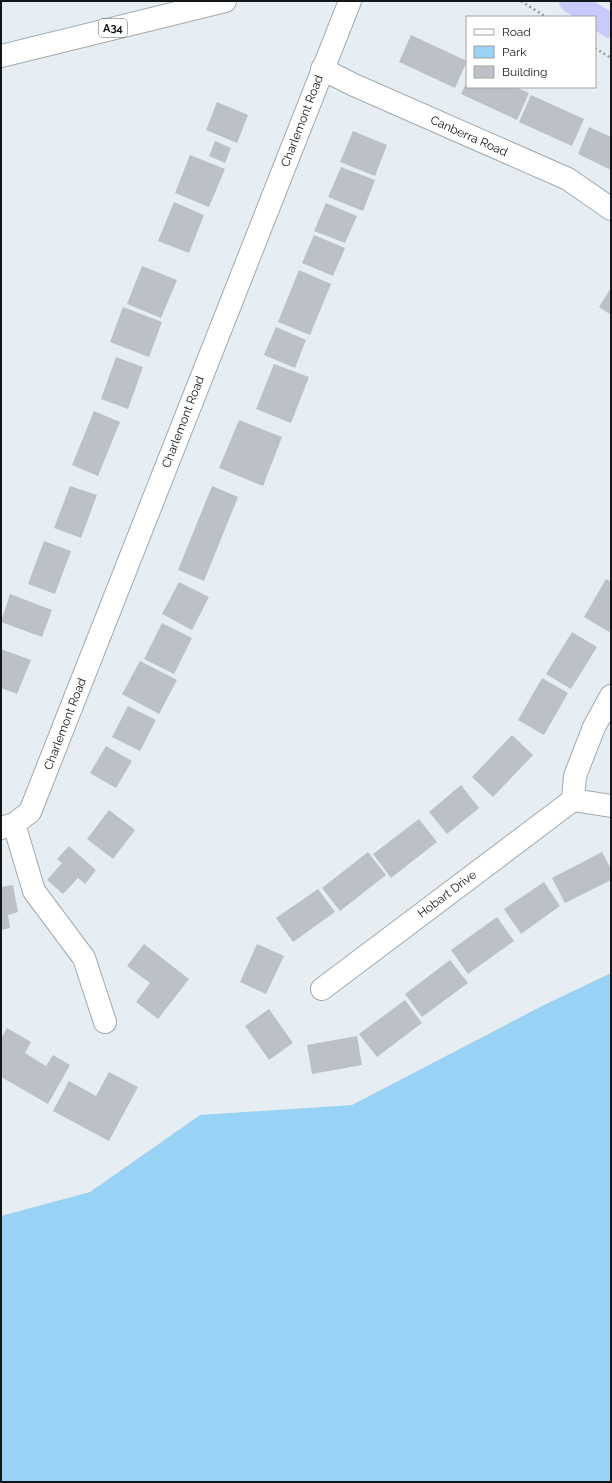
<svg xmlns="http://www.w3.org/2000/svg" width="612" height="1483" font-family="Raleway,sans-serif">
  <rect width="100%" height="100%" fill="#e6eef3"/>
  <!-- green -->
  <path fill="#98d3f5" d="M611 973V1482H1V1216L90 1192 200 1115 352 1105 542 1006Z"/>
  <g fill="none" stroke-linecap="round" stroke-linejoin="round">
    <!-- canal -->
    <path stroke="#cac9fd" stroke-width="24" d="M571 1 611 26"/>
  </g>
  <!-- building -->
  <path fill="#bcc1c8" d="M411 35 467 61 455 88 399 62Z
    M467 82V87H516L529 93 517 120 461 94Z
    M531 95 584 119 572 146 519 122Z
    M217 102 248 115 237 143 206 130Z
    M589 127 611 137V170L578 154Z
    M353 131 387 145 375 176 340 162Z
    M215 141 231 148 225 163 209 156Z
    M190 155 225 169 209 207 175 193Z
    M341 167 375 180 363 211 328 197Z
    M174 202 204 215 189 253 158 241Z
    M326 203 357 216 345 243 314 231Z
    M314 235 345 248 333 276 302 263Z
    M142 266 177 280 161 318 127 304Z
    M299 270 331 284 310 335 278 322Z
    M611 288V315L599 307Z
    M123 307 162 322 149 357 110 342Z
    M276 327 306 340 295 368 264 355Z
    M116 357 143 367 128 409 101 399Z
    M274 364 309 377 291 423 256 409Z
    M94 411 120 422 98 476 72 465Z
    M239 420 282 437 263 486 219 468Z
    M70 486 97 495 81 538 54 528Z
    M212 486 238 497 204 581 178 570Z
    M44 541 71 551 55 594 28 584Z
    M606 579 611 582V629L609 632 584 617Z
    M179 582 209 597 192 630 162 614Z
    M10 594 52 610 42 637 1 622Z
    M162 623 192 638 174 674 144 659Z
    M572 632 597 647 571 689 546 674Z
    M1 649 31 660 17 694 1 688Z
    M140 661 177 680 159 714 122 694Z
    M542 678 568 693 544 735 518 720Z
    M128 706 156 720 140 751 112 737Z
    M512 735 533 755 493 797 472 777Z
    M106 746 132 761 116 788 90 773Z
    M461 785 479 808 447 834 429 812Z
    M109 810 135 830 113 859 87 839Z
    M419 819 437 842 391 878 373 854Z
    M69 846 96 870 85 884 78 878 63 894 47 880 62 863 57 859Z
    M368 852 386 875 340 911 322 888Z
    M602 852 611 869V880L565 903 552 878Z
    M544 882 560 906 521 934 504 909Z
    M13 885 18 912 8 915 10 928 1 930V887Z
    M318 889 335 912 293 942 276 918Z
    M497 917 514 941 468 974 451 950Z
    M144 944 189 979 158 1019 136 1002 150 983 127 966Z
    M257 944 284 956 266 994 240 982Z
    M450 960 468 983 422 1017 405 994Z
    M405 1000 422 1023 377 1057 359 1034Z
    M269 1009 293 1043 269 1060 245 1026Z
    M7 1028 31 1042 25 1053 46 1066 53 1055 70 1065 48 1104 1 1077V1039Z
    M357 1036 362 1065 312 1074 307 1045Z
    M109 1072 138 1087 109 1141 53 1111 69 1081 96 1096Z"/>
  <g fill="none" stroke-linecap="round" stroke-linejoin="round">
    <defs>
      <path id="minor" d="M322 69 354 85 568 179 611 209
        M573 800 575 776 594 727 611 696
        M14 824 34 891 84 958 105 1022
        M1 828 14 824 30 812 350 1
        M322 989 573 800 611 806"/>
      <path id="highway" d="M1 56 225 1"/>
    </defs>
    <!-- minor casing -->
    <use href="#minor" stroke="#a1a9ae" stroke-width="24"/>
    <!-- highway casing -->
    <use href="#highway" stroke="#a1a9ae" stroke-width="24"/>
    <!-- path -->
    <path stroke="#92989b" stroke-width="2.5" stroke-dasharray="2 3" stroke-linecap="butt" d="M521 1 546 17
      M595 48 611 58"/>
    <!-- minor -->
    <use href="#minor" stroke="#fff" stroke-width="22"/>
    <!-- highway -->
    <use href="#highway" stroke="#fff" stroke-width="22"/>
  </g>
  <g text-anchor="middle" dominant-baseline="central" stroke-width="3" stroke-linejoin="round" paint-order="stroke">
    <!-- shield labels -->
    <rect fill="#fff" stroke="#5a5d5e" stroke-width="1" x="99" y="19" width="28" height="18" rx="3"/>
    <g font-size="11" font-weight="bold" fill="#141719">
      <text x="113" y="28">A34</text>
    </g>
    <!-- street labels -->
    <g font-size="12" fill="#141719" stroke="#fff">
      <text transform="translate(302 121) rotate(-69)">Charlemont Road</text>
      <text transform="translate(469 136) rotate(24)">Canberra Road</text>
      <text transform="translate(183 422) rotate(-69)">Charlemont Road</text>
      <text transform="translate(65 724) rotate(-69)">Charlemont Road</text>
      <text transform="translate(447 894) rotate(-37)">Hobart Drive</text>
    </g>
  </g>
  <!-- border -->
  <rect width="612" height="1483" fill="none" stroke="#141719" stroke-width="4"/>
  <!-- legend -->
  <rect x="466" y="16" width="130" height="72" fill="#ffffff" stroke="#a1a2a3"/>
  <rect x="474" y="29" width="20" height="6" fill="#ffffff" stroke="#a1a2a3"/>
  <text x="502" y="36" font-size="12" fill="#141719">Road</text>
  <rect x="474" y="46" width="20" height="12" fill="#98d3f5" stroke="#a1a2a3"/>
  <text x="502" y="56" font-size="12" fill="#141719">Park</text>
  <rect x="474" y="66" width="20" height="12" fill="#bcc1c8" stroke="#a1a2a3"/>
  <text x="502" y="76" font-size="12" fill="#141719">Building</text>
</svg>
